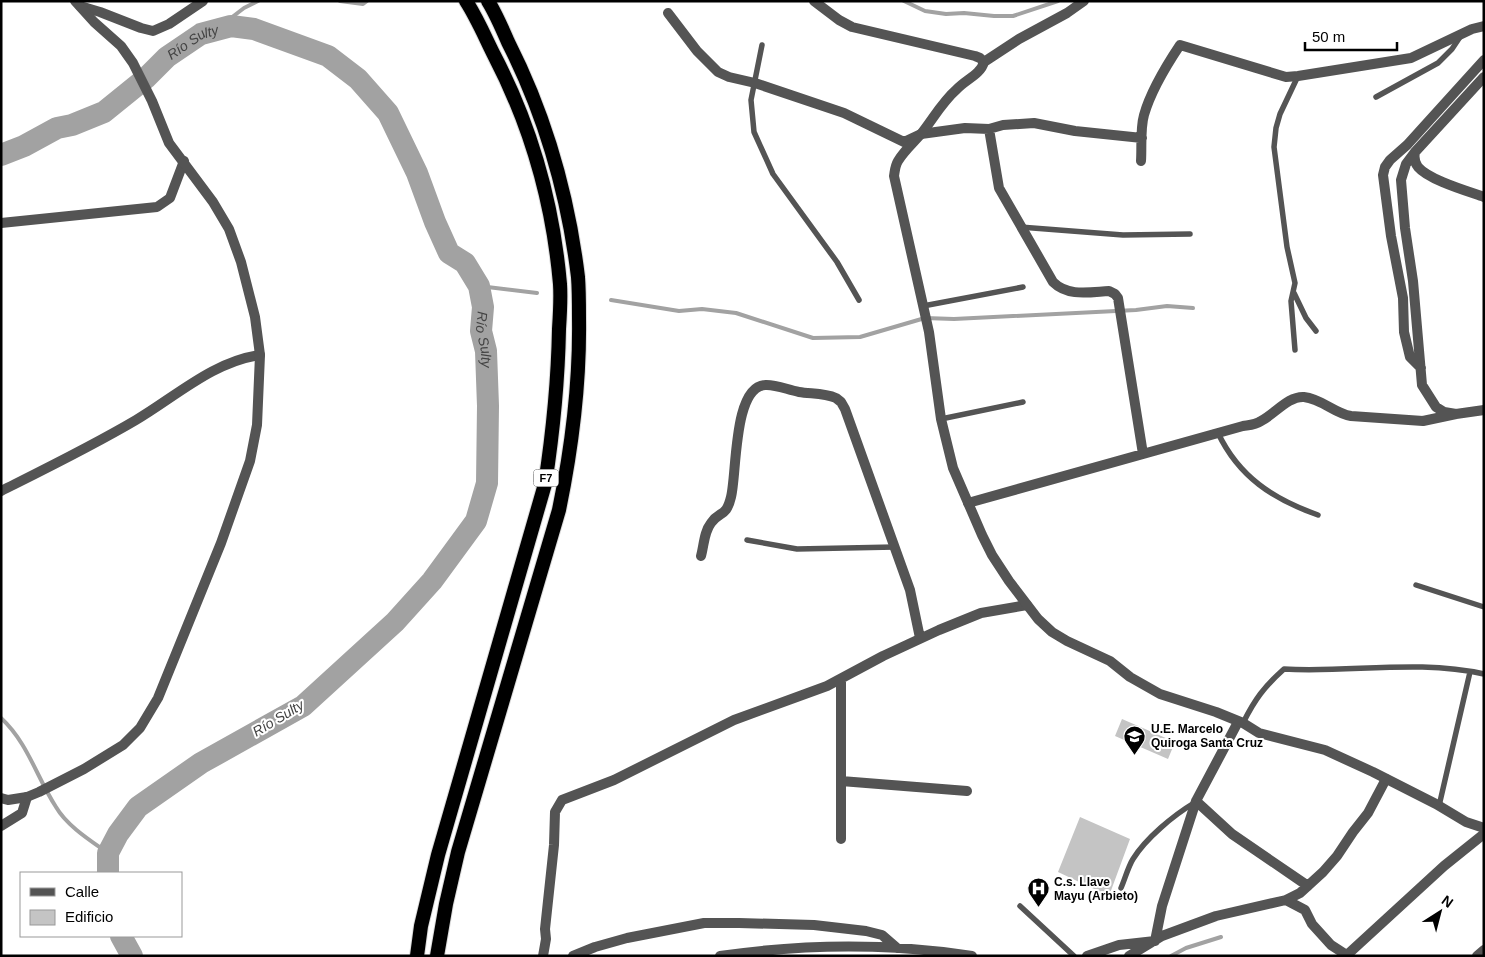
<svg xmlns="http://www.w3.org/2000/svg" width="1485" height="957" font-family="Helvetica,sans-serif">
  <rect width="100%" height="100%" fill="#fff"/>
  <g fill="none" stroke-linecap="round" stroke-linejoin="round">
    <!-- stream -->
    <path stroke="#a2a2a2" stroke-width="4" d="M340 1 363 4 367 1
      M904 1 925 11 946 14 964 13 994 16H1013L1058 1
      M214 31 244 8 258 1
      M479 286 537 293
      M611 300 679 311 702 309 736 313 813 338 860 337 925 318 954 319 1136 310 1167 306 1193 308
      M1 718C28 743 37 778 56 807 67 826 91 841 108 853
      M1171 956 1186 948 1221 937"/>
    <!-- river -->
    <g stroke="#a2a2a2" stroke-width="22">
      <path id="s1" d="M1 155 24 146 57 128 72 125 104 112 146 78 167 57 201 34 231 26 254 29 328 56 358 79 388 113 417 173 435 222 449 253 465 263 479 286 483 307 481 331 486 351 488 406 487 483 476 521 432 581 395 622 303 706 201 763 138 807 118 834 108 853V873"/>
      <path d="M121 936 132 956"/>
    </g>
  </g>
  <!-- building -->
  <path fill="#c4c4c4" d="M1122 719 1175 742 1168 759 1115 736Z
    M1080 817 1130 839 1109 896 1058 872Z"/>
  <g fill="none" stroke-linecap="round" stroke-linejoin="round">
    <defs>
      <path id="trunk" d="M417 956 421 926 438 855 545 484C553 432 558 383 559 329 560 314 561 299 560 284 553 204 531 126 494 55 485 37 477 18 466 1
        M437 956 446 904 458 852 559 510C572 447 580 383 579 318 579 304 579 290 578 277 568 195 545 115 508 42 502 28 496 14 488 1"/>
    </defs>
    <!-- trunk casing -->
    <use href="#trunk" stroke="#dbdbdb" stroke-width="16"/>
    <!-- service -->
    <path stroke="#545454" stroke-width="5.5" d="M762 45 751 100 754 132 773 174 837 262 859 300
      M1376 97 1438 63 1452 49 1460 37
      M1020 227 1123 235 1190 234
      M1294 293 1306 318 1316 331
      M923 306 1023 287
      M1295 350 1291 301 1295 283 1287 247 1274 147 1276 128 1280 114 1298 76
      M941 419 1023 402
      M1218 433C1239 477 1273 499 1318 515
      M747 540 797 549 895 547
      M1416 585 1484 607
      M1243 723C1255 699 1264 687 1284 669 1350 673 1418 659 1484 674
      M1439 806 1470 672
      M1121 888C1125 879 1128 867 1133 859 1146 838 1174 815 1194 803
      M1020 906 1074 956"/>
    <!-- minor -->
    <path stroke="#545454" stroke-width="10" d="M80 6 100 12 141 28 153 31 169 24 203 1
      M668 13 697 51 718 72 729 77 755 83 844 113 904 142 921 134 965 128 989 129 1003 125 1034 123 1075 131 1142 138
      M1484 77 1415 152 1406 164 1401 180 1405 228 1413 281 1422 385 1436 407 1444 412 1456 414 1484 410
      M989 129 999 188 1053 282C1068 297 1090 292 1109 291L1115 294 1118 298 1143 454
      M1415 152C1414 157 1414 162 1418 167 1429 180 1467 191 1484 197
      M1141 161C1142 147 1140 129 1144 115 1151 90 1166 66 1180 45L1286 77 1298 76 1411 58 1472 29 1484 26
      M1 223 157 207 170 198 184 161
      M1421 368 1410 357 1404 332 1403 298 1391 236 1383 175 1385 167 1390 160 1407 145 1484 60
      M1 491C47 468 92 446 136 420 175 397 214 361 260 355
      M968 503 1243 426C1249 425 1255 425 1261 421 1275 414 1288 396 1304 397 1322 399 1334 413 1351 416L1423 421 1456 414
      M701 556C704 545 704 532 711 523 720 510 726 518 731 497 737 474 733 387 765 385 775 384 788 390 799 392 811 394 824 393 836 398L841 402 845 409 910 590 920 638
      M841 781 967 791
      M1196 801 1232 834 1308 886
      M1 826 22 813 27 797
      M841 839V680
      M1286 900 1305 910 1312 924 1331 945 1348 956
      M1347 955 1444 866 1484 834
      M543 956 546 939 545 929 554 845 555 812 562 800 614 780 734 720 827 686 883 656 939 630 981 613 1027 605
      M573 956 595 947 627 938 704 923H739L814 925 866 931 882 935 897 948
      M720 956C803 944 889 943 972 956
      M1087 956 1119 945 1155 941 1162 906 1196 801 1238 722
      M1129 956 1162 936 1216 916 1286 900 1300 893 1323 872 1337 856 1353 832 1368 813 1386 779
      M1477 956 1484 950"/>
    <!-- tertiary -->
    <path stroke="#545454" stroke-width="10" d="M814 1 839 20 852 27 975 56 980 58 984 62
      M984 62C981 74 965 80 957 89 942 102 933 119 921 134 913 143 904 151 898 161 895 166 895 170 894 176L929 332 941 419 953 468 982 535 992 555 1009 581 1038 619 1052 632 1067 641 1110 661 1130 677 1160 694 1216 712 1243 723 1259 733 1325 750 1373 772 1436 804 1466 822 1484 828
      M984 62 1019 39 1067 13 1084 1
      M1 798 8 800 27 797 39 792 84 769 123 745 140 728 158 698 221 543 250 461 257 425 260 355 255 317 241 262 229 229 213 202 169 143 152 101 133 63 121 46 94 22 75 1"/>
    <!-- trunk -->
    <use href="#trunk" stroke="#000" stroke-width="14"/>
  </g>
  <!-- icons -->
  <defs>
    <symbol id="school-pin" viewBox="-11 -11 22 30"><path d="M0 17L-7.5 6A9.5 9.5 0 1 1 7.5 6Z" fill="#000" stroke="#fff"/><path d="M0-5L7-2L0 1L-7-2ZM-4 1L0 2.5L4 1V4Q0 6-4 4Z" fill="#fff"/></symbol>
    <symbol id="hospital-pin" viewBox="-11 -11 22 30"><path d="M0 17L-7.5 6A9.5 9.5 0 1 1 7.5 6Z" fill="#000" stroke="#fff"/><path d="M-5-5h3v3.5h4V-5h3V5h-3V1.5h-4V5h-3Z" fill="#fff"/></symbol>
  </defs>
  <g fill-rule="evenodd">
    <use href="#school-pin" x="1122" y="724" width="25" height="34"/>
    <use href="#hospital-pin" x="1026" y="876" width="25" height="34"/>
  </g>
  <g text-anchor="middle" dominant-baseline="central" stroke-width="4" stroke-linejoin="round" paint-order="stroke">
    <!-- shield labels -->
    <rect fill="#fff" stroke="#4c4c4c" stroke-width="1" x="533.5" y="469.5" width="25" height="17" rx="4"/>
    <g font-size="11" font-weight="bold" fill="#000">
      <text x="546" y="478">F7</text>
    </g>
    <!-- poi labels -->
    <g font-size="12" font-weight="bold" fill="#000" stroke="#fff" text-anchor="start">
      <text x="1151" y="729">U.E. Marcelo<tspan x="1151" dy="14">Quiroga Santa Cruz</tspan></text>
      <text x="1054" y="882">C.s. Llave<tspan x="1054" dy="14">Mayu (Arbieto)</tspan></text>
    </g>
    <!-- water labels -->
    <g font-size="14" font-style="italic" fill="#434343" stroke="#fff">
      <text stroke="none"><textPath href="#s1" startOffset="226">Río Sulty</textPath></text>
      <text stroke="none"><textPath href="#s1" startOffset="706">Río Sulty</textPath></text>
      <text transform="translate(278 718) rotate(-31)">Río Sulty</text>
    </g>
  </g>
  <!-- border -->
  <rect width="1485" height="957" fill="none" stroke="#000000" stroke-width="5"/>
  <!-- legend -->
  <rect x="20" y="872" width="162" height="65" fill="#ffffff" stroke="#999999"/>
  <rect x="30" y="888" width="25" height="8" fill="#545454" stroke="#999999"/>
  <text x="65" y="897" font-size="15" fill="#000000">Calle</text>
  <rect x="30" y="910" width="25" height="15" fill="#c4c4c4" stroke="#999999"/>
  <text x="65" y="922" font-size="15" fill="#000000">Edificio</text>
  <!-- north arrow -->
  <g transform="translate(1440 912) rotate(36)" stroke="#ffffff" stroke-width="4" paint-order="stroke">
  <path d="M0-4L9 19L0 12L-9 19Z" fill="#000000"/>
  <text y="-8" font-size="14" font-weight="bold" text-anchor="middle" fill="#000000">N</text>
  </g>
  <!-- scale -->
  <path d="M1305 42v8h92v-8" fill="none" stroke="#000000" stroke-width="2.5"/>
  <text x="1312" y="42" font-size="15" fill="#000000" stroke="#ffffff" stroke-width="4" paint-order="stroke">50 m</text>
</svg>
